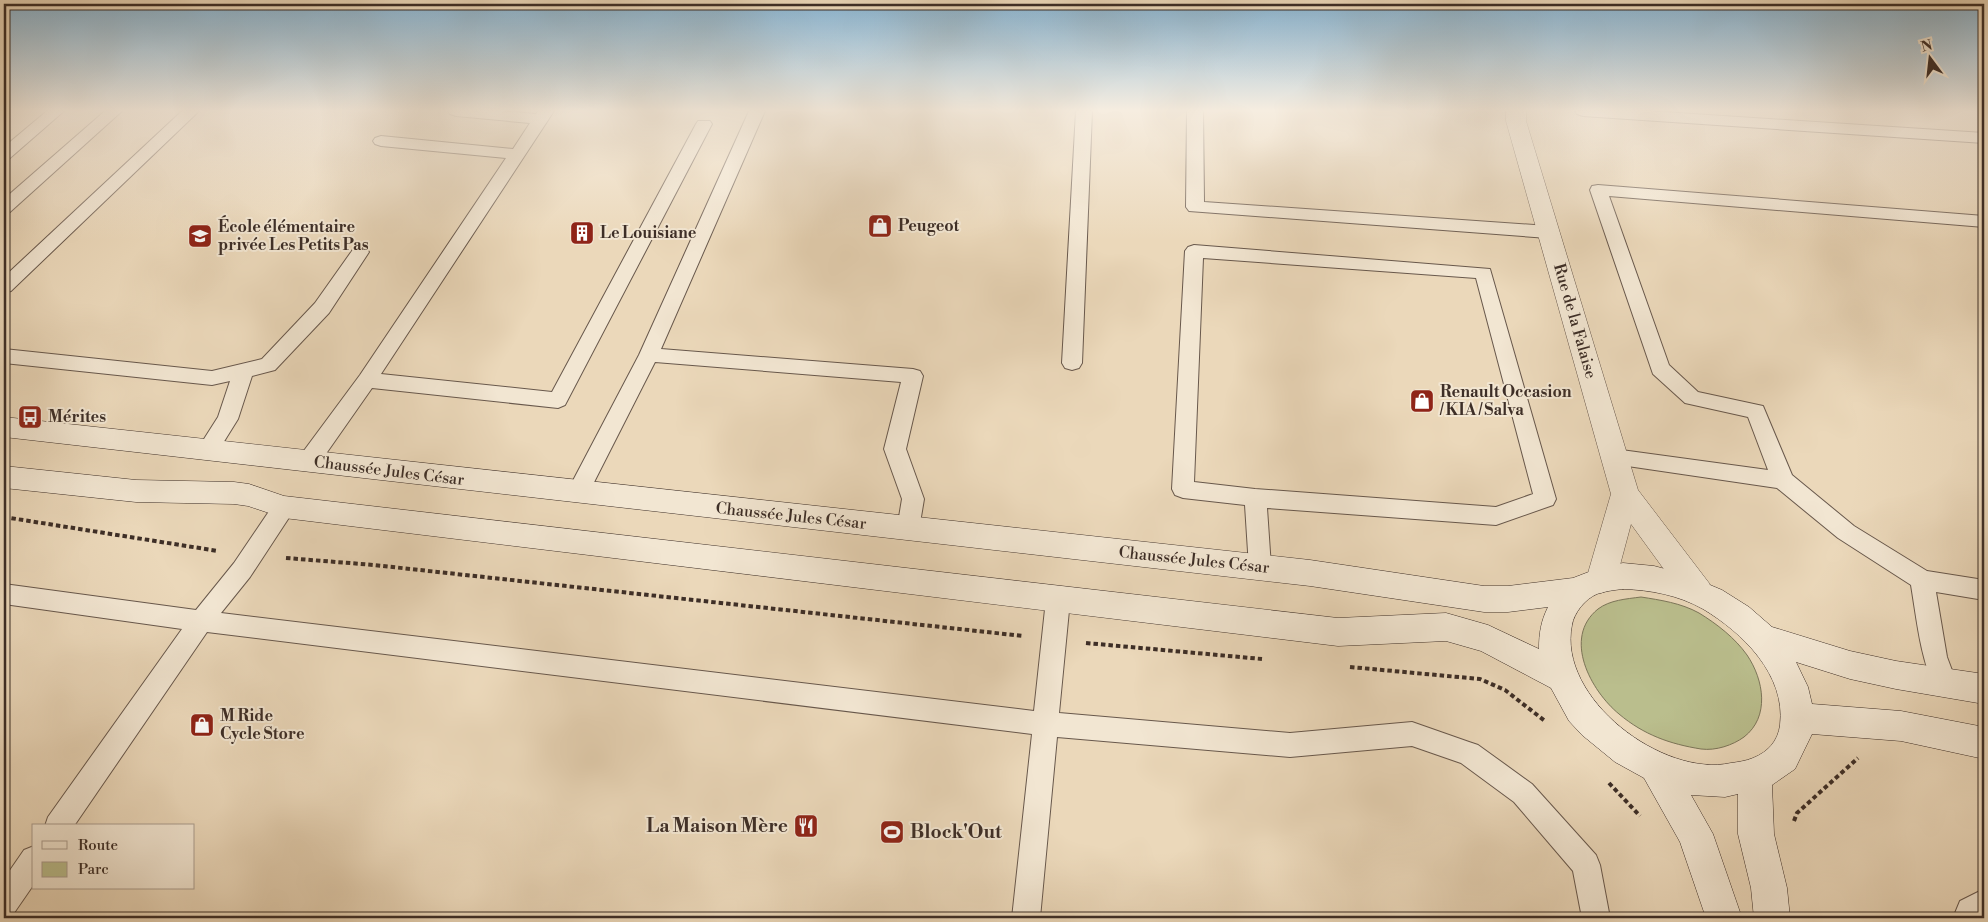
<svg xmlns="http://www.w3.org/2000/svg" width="1988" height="922" font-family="'Libre Bodoni',serif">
  <rect width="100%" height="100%" fill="#ebd8ba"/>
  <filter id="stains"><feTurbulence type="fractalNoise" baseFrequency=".004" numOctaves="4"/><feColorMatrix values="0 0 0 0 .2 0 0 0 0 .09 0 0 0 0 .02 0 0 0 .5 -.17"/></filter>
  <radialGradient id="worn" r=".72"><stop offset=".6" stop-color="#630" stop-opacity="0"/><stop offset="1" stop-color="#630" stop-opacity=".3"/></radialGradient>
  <!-- green -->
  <path fill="#babe8d" stroke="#7c765a" d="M1641 597C1660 600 1681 603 1699 613 1717 624 1735 638 1747 655 1764 680 1770 717 1744 737 1733 745 1716 751 1701 749 1670 744 1644 735 1619 714 1591 691 1562 638 1598 609 1610 600 1626 599 1641 597Z"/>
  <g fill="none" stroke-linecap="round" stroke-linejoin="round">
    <defs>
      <path id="service" d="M47 111H64L10 158 4 160V147Z
        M105 111H122L10 212 4 213V199Z
        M182 111H199L11 291 4 293V277Z
        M448 111H502L536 114 538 111H554L381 374 552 392 696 124 698 121H710L712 124 565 405 558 408 372 388 316 468 308 470 300 468 297 462 300 456 360 375 506 158 381 146 375 144 373 141 375 138 381 136 513 149 530 123 456 116 450 114Z
        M749 111H765L661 349 913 369 920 371 923 376 906 449 924 499 919 529 916 535 908 538 900 535 897 529 902 499 884 449 901 382 655 362 586 498 578 501 570 498 567 492 639 355Z
        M1076 111H1092L1082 363 1079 368 1072 370 1065 368 1062 363Z
        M1187 111H1203L1204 202 1548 226 1554 228 1557 232 1554 236 1548 238 1189 211 1186 207Z
        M1575 111H1648L1984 133V143L1583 116 1577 114Z
        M1598 185 1984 216V227L1609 196 1669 365 1698 392 1763 406 1792 475 1854 526 1927 571 1984 580V600L1936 592 1947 657 1956 681 1953 689 1944 692 1935 689C1920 656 1917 621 1911 585L1838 538 1777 488 1607 463 1603 457 1607 451 1614 449 1768 470 1748 417 1685 403 1653 374 1590 190 1592 186Z
        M1194 245 1490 269 1556 499 1553 505 1496 525 1267 508 1271 567 1268 574 1260 577 1252 574 1249 567 1245 505 1183 498 1175 495 1172 489 1185 251 1188 247ZM1203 258 1476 278 1533 494 1496 507 1255 489 1194 482Z
        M360 246 366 248 369 252 329 313 275 370 252 376 238 419 215 456 208 458 201 456 197 450 218 417 230 381 212 385 4 363V349L212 371 262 359 315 303 354 248Z
        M284 498 292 501 295 507 292 513 250 577 221 613 1034 711 1046 600 1050 593 1058 590 1066 593 1070 600 1059 713 1290 733 1412 722 1469 742 1478 745 1532 784 1596 855 1600 865 1610 918H1582L1573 871 1514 802 1461 763 1412 746 1290 757 1057 737 1040 918H1012L1032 734 207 632 74 826H45L48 817 182 629 4 604V584L196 610 234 563 276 501Z
        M34 846V884L14 913 4 917V879L24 850Z
        M1984 889V918H1953L1960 901Z"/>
      <path id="tertiary" d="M1506 111H1526V121L1638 490 1709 583 1713 592 1709 601 1698 605 1687 601 1631 524 1616 580 1612 589 1601 593 1590 589 1586 580 1611 494 1506 121Z"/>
      <path id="secondary" d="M4 417 1310 560 1484 586H1508L1573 578 1599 568 1623 563 1654 566 1684 574 1722 590 1749 607 1772 627 1850 651 1896 661 1984 674V704L1896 689 1850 679 1796 662 1808 687 1812 704 1901 711 1984 727V759L1901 741 1812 734 1795 769 1772 785 1774 834 1787 888 1790 918H1754L1751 888 1738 834V794L1725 797 1691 795 1713 834 1742 918H1706L1680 842 1644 778 1615 762 1582 735 1569 721 1551 688 1481 651 1446 641 1338 646 284 518 248 506 234 504 136 502 4 488V466L136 480 234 482 249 484 284 496 1338 618 1446 613 1488 625 1539 649C1539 633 1541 621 1548 607L1508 612H1484L1310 586 4 437ZM1623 589C1651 590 1678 595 1703 609 1743 633 1786 675 1780 725 1778 741 1768 752 1753 758 1746 761 1738 762 1731 763 1663 778 1557 698 1572 625 1574 613 1585 599 1597 594 1605 591 1615 590 1623 589Z"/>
    </defs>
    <!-- service casing -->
    <use href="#service" stroke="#68584c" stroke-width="2"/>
    <!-- tertiary casing -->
    <use href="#tertiary" stroke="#68584c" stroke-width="1"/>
    <!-- secondary casing -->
    <use href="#secondary" stroke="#3d2e27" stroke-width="1"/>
    <!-- path -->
    <path stroke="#3d2e27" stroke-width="4" stroke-dasharray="4.5 3" stroke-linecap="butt" d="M4 517 218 551
      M286 558 374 565 1023 636
      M1086 643 1262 659
      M1350 667 1480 679 1505 690 1545 721
      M1609 783 1640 816
      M1794 821 1797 813 1858 758"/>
    <!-- service -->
    <use href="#service" fill="#f2e6d2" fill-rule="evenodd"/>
    <!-- tertiary -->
    <use href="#tertiary" fill="#f2e6d2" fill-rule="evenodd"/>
    <!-- secondary -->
    <use href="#secondary" fill="#f2e6d2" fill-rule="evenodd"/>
  </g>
  <!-- sky -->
  <linearGradient id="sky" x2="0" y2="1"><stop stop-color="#89b6d5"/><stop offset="0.46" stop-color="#f6ede0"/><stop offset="1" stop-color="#f6ede0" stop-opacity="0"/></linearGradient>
  <rect width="1988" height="240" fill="url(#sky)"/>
  <!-- icons -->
  <defs>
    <symbol id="shop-square" viewBox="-11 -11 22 22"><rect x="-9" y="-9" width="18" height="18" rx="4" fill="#8f2418" stroke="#f2e6d2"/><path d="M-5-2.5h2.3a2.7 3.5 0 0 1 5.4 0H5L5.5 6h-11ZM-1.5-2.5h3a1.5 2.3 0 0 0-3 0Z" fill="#fff"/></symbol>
    <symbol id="building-square" viewBox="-11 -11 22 22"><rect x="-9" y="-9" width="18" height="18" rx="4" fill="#8f2418" stroke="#f2e6d2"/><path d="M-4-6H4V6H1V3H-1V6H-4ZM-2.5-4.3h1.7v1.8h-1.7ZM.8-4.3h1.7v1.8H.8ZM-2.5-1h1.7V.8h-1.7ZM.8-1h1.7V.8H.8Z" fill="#fff"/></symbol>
    <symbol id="school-square" viewBox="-11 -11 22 22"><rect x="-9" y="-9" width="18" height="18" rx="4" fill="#8f2418" stroke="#f2e6d2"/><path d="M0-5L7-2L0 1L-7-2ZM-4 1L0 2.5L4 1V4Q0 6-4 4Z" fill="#fff"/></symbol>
    <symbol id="bus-square" viewBox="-11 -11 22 22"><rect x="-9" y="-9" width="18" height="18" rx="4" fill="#8f2418" stroke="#f2e6d2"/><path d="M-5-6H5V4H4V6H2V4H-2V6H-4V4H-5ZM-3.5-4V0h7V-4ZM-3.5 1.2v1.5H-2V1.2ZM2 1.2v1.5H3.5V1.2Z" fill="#fff"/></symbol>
    <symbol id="restaurant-square" viewBox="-11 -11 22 22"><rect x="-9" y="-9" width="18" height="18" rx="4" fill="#8f2418" stroke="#f2e6d2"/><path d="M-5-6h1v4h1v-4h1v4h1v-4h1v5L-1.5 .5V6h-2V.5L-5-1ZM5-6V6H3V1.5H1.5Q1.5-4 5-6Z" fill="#fff"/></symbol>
    <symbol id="stadium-square" viewBox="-11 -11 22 22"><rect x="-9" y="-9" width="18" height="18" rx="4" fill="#8f2418" stroke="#f2e6d2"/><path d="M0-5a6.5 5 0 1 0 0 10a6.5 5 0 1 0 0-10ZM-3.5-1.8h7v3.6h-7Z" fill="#fff"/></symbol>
  </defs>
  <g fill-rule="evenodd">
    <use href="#shop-square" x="866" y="212" width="28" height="28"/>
    <use href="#building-square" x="568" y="219" width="28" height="28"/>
    <use href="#school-square" x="186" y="222" width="28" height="28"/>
    <use href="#shop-square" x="1408" y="387" width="28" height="28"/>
    <use href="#bus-square" x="16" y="403" width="28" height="28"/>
    <use href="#shop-square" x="188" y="711" width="28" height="28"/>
    <use href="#restaurant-square" x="792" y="812" width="28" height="28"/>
    <use href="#stadium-square" x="878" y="818" width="28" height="28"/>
  </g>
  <g text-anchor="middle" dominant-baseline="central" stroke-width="4" stroke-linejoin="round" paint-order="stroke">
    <!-- poi labels -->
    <g font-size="16" font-weight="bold" fill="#3d2e27" stroke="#f2e6d2" text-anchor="start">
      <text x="898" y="226">Peugeot</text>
      <text x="218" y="227">École élémentaire<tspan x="218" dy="18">privée Les Petits Pas</tspan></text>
      <text x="600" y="233">Le Louisiane</text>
      <text x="1440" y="392">Renault Occasion<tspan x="1440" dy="18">/ KIA / Salva</tspan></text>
      <text x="48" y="417">Mérites</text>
      <text x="220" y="716">M Ride<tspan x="220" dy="18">Cycle Store</tspan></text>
    </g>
    <!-- street labels -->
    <g font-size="16" fill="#3d2e27" stroke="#f2e6d2">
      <text transform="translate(1575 321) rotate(74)">Rue de la Falaise</text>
      <text transform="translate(389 471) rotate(7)">Chaussée Jules César</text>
      <text transform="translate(791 516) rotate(6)">Chaussée Jules César</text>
      <text transform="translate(1194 560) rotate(6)">Chaussée Jules César</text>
    </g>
    <!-- near-poi labels -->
    <g font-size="19" font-weight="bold" fill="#3d2e27" stroke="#f2e6d2" text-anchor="end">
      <text x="788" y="826">La Maison Mère</text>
      <text x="910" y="832" text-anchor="start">Block'Out</text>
    </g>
  </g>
  <!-- margin -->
  <rect width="1988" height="922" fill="none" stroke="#ebd8ba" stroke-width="20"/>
  <rect x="5" y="5" width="1978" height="912" fill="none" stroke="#3d2e27" stroke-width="2.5"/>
  <rect x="10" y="10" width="1968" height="902" fill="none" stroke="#3d2e27"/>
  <!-- legend -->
  <rect x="32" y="824" width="162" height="65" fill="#f2e6d2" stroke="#aa9c8e"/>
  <rect x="42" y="841" width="25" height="8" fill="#f2e6d2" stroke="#aa9c8e"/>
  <text x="78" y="850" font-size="15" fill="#3d2e27">Route</text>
  <rect x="42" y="862" width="25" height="15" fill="#babe8d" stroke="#aa9c8e"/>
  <text x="78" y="874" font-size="15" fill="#3d2e27">Parc</text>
  <!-- north arrow -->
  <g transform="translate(1930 58) rotate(345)" stroke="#f2e6d2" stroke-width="4" paint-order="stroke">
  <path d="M0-4L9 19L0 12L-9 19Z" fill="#3d2e27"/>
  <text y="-8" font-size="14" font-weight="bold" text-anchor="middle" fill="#3d2e27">N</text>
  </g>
  <rect width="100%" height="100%" filter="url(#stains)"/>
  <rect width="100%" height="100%" fill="url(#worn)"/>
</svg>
